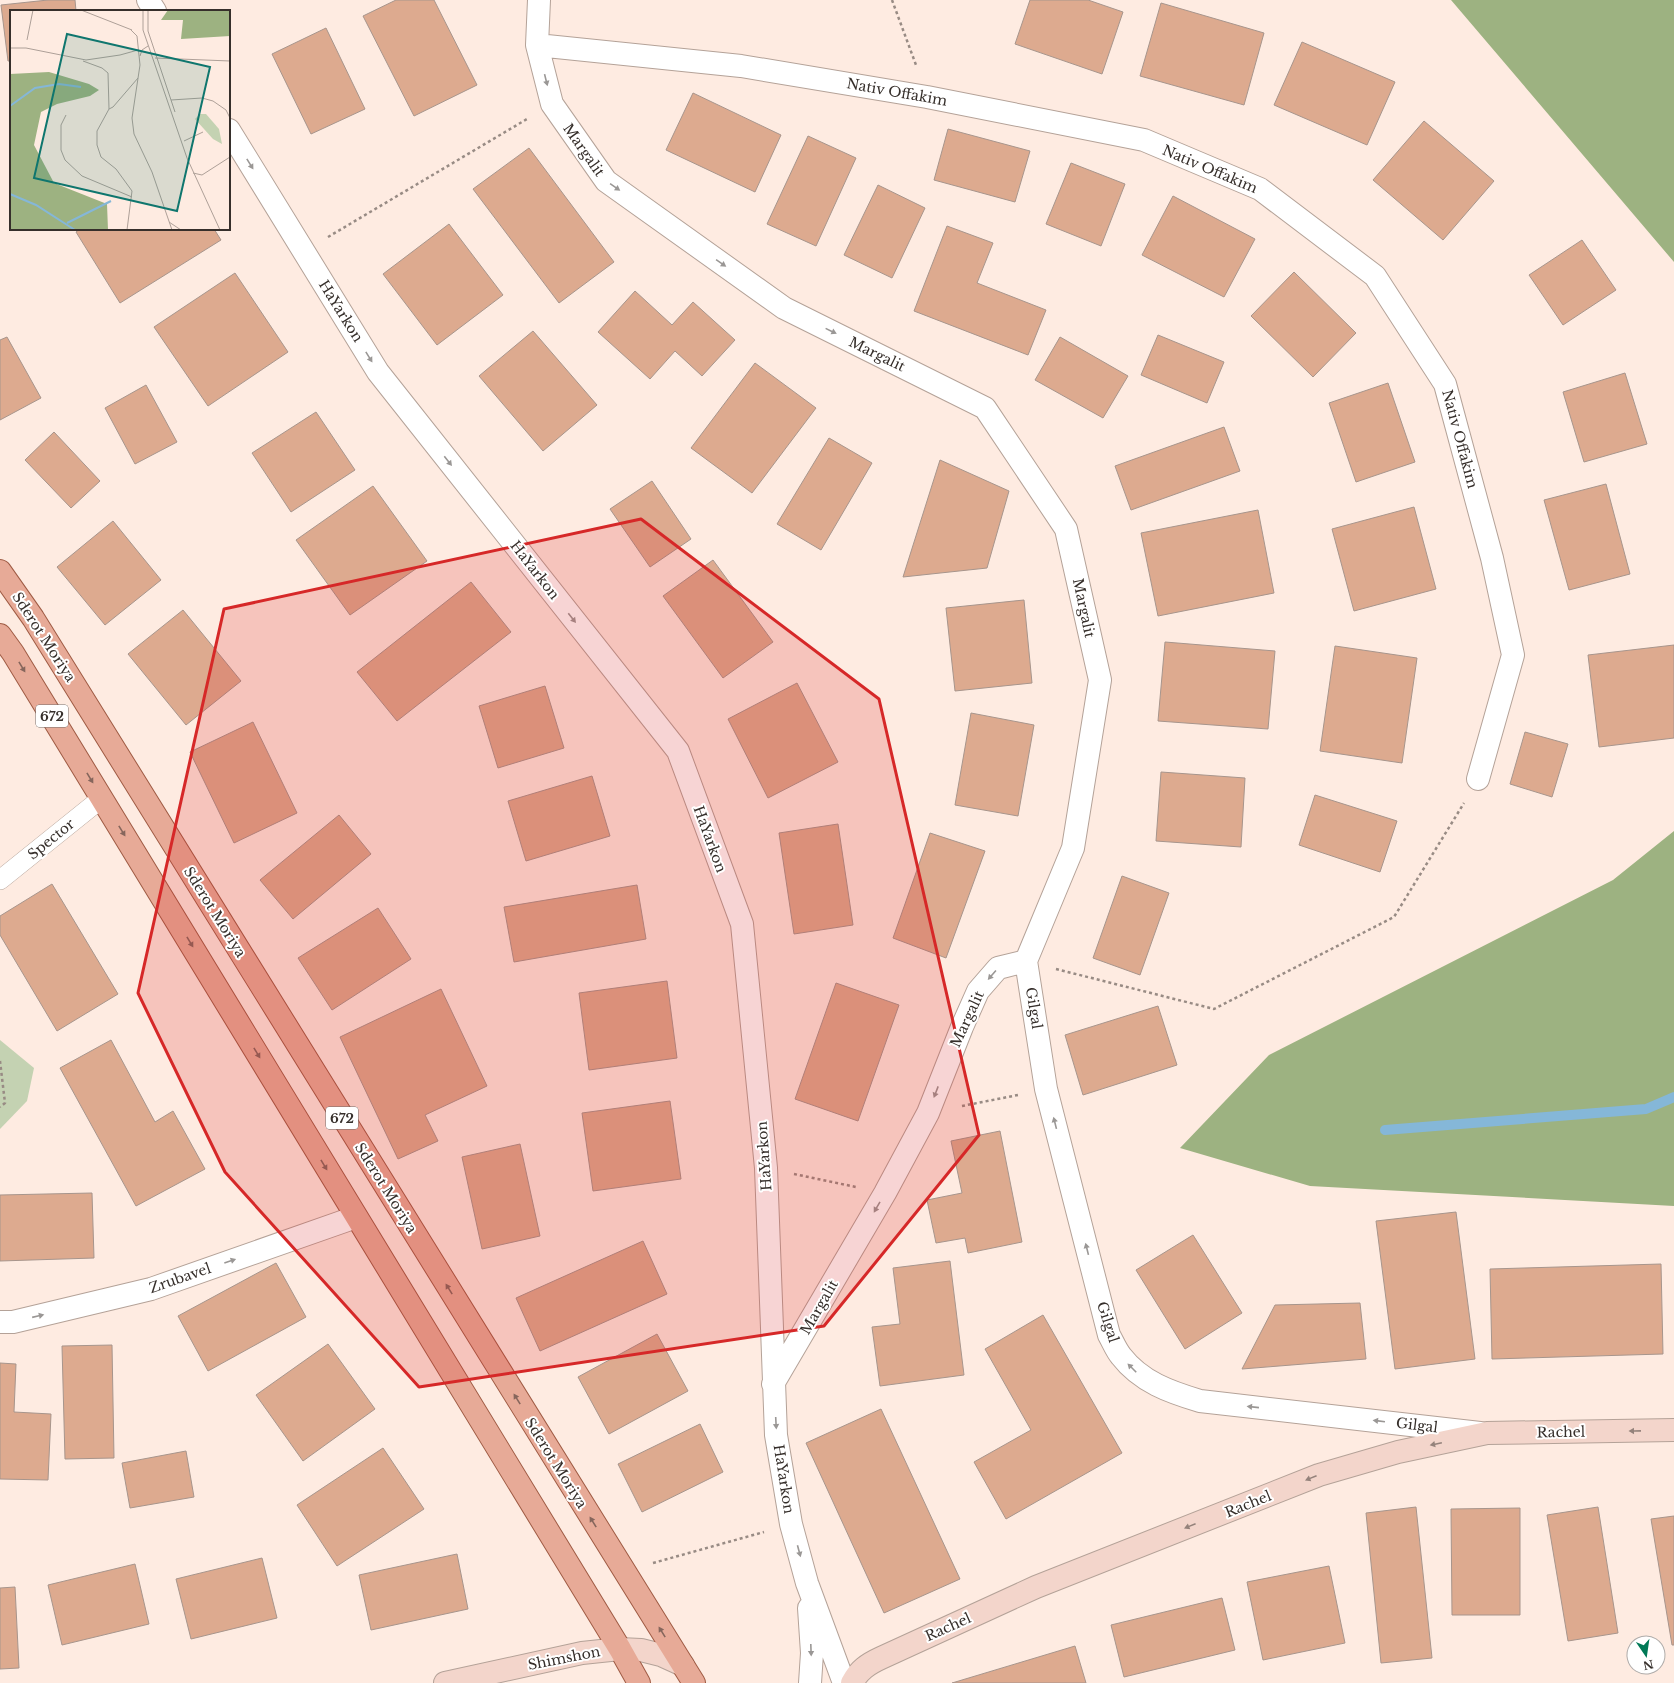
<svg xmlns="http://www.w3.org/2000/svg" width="1674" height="1683" font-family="'Libre Baskerville',serif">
  <rect width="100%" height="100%" fill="#feebe1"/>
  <!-- green -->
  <path fill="#c4d2b2" d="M0 1040 34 1068 27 1101 0 1129Z"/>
  <!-- forest -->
  <path fill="#9db281" d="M1451 0H1674V262Z
    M1674 831V1206L1310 1186 1180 1148 1269 1055 1613 880Z"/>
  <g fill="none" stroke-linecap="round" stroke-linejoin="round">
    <!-- stream -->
    <path stroke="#85b7d8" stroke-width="10" d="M1385 1130 1646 1109 1674 1097"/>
  </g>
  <!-- building -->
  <path fill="#ddaa8f" stroke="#a7958c" d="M48 0H75L76 11H11V61H8L1 5Z
    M396 0H434L477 85 414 116 363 16Z
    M1030 0H1088L1123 12 1102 74 1015 44Z
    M1161 3 1264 33 1244 105 1140 76Z
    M326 28 365 109 311 134 272 54Z
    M1302 42 1395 82 1367 145 1274 105Z
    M693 93 781 135 755 192 666 150Z
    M1424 121 1494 181 1443 240 1373 180Z
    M948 129 1030 151 1015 202 934 180Z
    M808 136 856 158 816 246 767 224Z
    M529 148 614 262 559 303 473 189Z
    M1071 163 1125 184 1101 246 1046 224Z
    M878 185 925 208 892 278 844 255Z
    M1173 196 1255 239 1224 297 1142 255Z
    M449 224 503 295 437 345 383 274Z
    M947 226 993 243 977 283 1046 310 1028 355 914 311Z
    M80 229H214L221 240 120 303 76 232Z
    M1582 240 1616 290 1563 325 1529 275Z
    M1294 272 1356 333 1313 377 1251 316Z
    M235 273 288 352 208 406 154 327Z
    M635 291 672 325 693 302 735 340 702 376 675 351 650 379 598 332Z
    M533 331 597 405 543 451 479 376Z
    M1158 335 1224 362 1207 403 1141 375Z
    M7 337 41 398 0 420V340Z
    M1060 337 1128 376 1103 418 1035 380Z
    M755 363 816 408 752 493 691 448Z
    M1625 373 1647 444 1584 462 1563 392Z
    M1388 383 1415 462 1356 482 1329 403Z
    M146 385 177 442 135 464 105 408Z
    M316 412 355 470 291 512 252 453Z
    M1224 427 1240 471 1131 510 1115 466Z
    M54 432 100 481 71 508 25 460Z
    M829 438 872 463 821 550 777 524Z
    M940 460 1009 491 987 568 903 577Z
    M652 481 691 539 650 567 610 509Z
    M1606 484 1630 574 1569 590 1544 500Z
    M373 486 427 561 350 615 296 540Z
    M1414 507 1436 589 1354 611 1332 529Z
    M1258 510 1274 593 1158 616 1141 533Z
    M113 521 161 580 105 625 57 567Z
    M713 560 773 642 723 678 663 596Z
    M471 582 511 632 397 721 357 672Z
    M1024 600 1032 683 955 691 946 608Z
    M183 610 241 681 186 725 128 654Z
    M1165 642 1275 651 1268 729 1158 721Z
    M1674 645V738L1599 747 1588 655Z
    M1335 646 1417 658 1402 763 1320 751Z
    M797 683 838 762 768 798 728 719Z
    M545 686 564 748 498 768 479 706Z
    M971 713 1034 725 1018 816 955 805Z
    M253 722 297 813 234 843 190 752Z
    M1525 732 1568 744 1552 797 1510 784Z
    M1161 772 1245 778 1241 847 1156 841Z
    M592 776 610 836 526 861 508 801Z
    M1315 795 1397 821 1380 872 1299 845Z
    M339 815 371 854 293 919 260 880Z
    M838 824 853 925 794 934 779 833Z
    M930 833 985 851 946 958 893 938Z
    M1122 876 1169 893 1140 975 1093 958Z
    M52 884 118 994 57 1031 0 935V916Z
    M637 885 646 939 514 962 504 907Z
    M378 908 411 959 332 1010 298 958Z
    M667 981 677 1058 589 1070 579 993Z
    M836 983 899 1005 858 1121 795 1099Z
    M441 989 487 1086 425 1115 438 1141 398 1159 340 1037Z
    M1158 1006 1177 1065 1083 1095 1065 1035Z
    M111 1040 155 1122 173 1111 205 1169 136 1206 60 1068Z
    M670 1101 681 1179 593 1191 582 1113Z
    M1000 1131 1022 1242 968 1253 965 1238 936 1243 927 1200 962 1193 951 1141Z
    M520 1144 540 1236 482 1249 462 1157Z
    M92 1193 94 1258 0 1261V1195Z
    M1456 1212 1475 1359 1395 1369 1376 1221Z
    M1193 1235 1242 1313 1185 1349 1136 1270Z
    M643 1241 667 1294 540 1351 516 1298Z
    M950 1261 964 1375 880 1386 872 1327 900 1324 893 1268Z
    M276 1263 306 1317 208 1371 178 1316Z
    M1661 1264 1663 1354 1492 1359 1490 1269Z
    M1360 1303 1366 1359 1242 1369 1275 1305Z
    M1043 1315 1122 1453 1006 1519 974 1462 1031 1430 985 1349Z
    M657 1334 688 1391 609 1434 578 1377Z
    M328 1344 375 1409 303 1461 256 1395Z
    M112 1345 114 1458 65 1459 62 1346Z
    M0 1363 16 1364 14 1412 51 1414 48 1480 0 1479Z
    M881 1409 960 1579 884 1613 806 1443Z
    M700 1424 723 1472 642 1512 618 1464Z
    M383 1448 424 1509 337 1566 297 1505Z
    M186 1451 194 1497 130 1508 122 1463Z
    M1416 1507 1432 1658 1381 1663 1366 1513Z
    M1598 1507 1618 1633 1568 1641 1547 1515Z
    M1520 1508V1615H1452L1451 1509Z
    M1674 1516V1645H1672L1651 1519Z
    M457 1554 468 1609 371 1630 359 1575Z
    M262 1558 277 1618 191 1639 176 1579Z
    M135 1564 149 1624 62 1645 48 1585Z
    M1329 1566 1345 1643 1263 1660 1247 1582Z
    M15 1587 19 1668 0 1669V1588Z
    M1222 1598 1235 1650 1124 1677 1111 1625Z
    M1075 1646 1086 1683H952Z"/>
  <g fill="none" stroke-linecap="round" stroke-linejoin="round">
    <defs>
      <path id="lane" d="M0 880 102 798"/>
      <path id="street" d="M148 0 155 11
        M539 0 537 45 552 104 606 181 784 308 985 408 1066 529 1100 680 1073 848 1026 961
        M537 45 741 66 927 97 1144 140 1260 189 1375 276 1445 384 1492 558 1513 655 1478 779
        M229 130 378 372 678 751 742 924 766 1168 776 1435 791 1524 807 1583 844 1683
        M1026 961 1046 1089 1109 1335C1113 1342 1116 1350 1121 1356 1141 1382 1170 1392 1200 1401L1480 1433
        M0 1322H13L151 1289 356 1217
        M773 1384 885 1193 928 1113 962 1027 978 991 998 968 1026 961
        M809 1608 812 1653 810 1683"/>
      <path id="secondary" d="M445 1683 582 1653 620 1649 641 1650 661 1655 683 1665
        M852 1683C859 1670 868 1664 881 1658L1036 1587 1319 1475 1398 1452 1487 1433 1674 1430"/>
      <path id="primary" d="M0 571 33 618 694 1683
        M0 635 13 653 620 1649 639 1683"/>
    </defs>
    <!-- lane casing -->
    <use href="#lane" stroke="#b4a298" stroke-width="20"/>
    <!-- street casing -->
    <use href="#street" stroke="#b4a298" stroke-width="24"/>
    <!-- secondary casing -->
    <use href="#secondary" stroke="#b4a298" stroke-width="24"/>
    <!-- primary casing -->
    <use href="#primary" stroke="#9f5b44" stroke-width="24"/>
    <!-- path -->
    <path stroke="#988b84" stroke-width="2.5" stroke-dasharray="3 3" stroke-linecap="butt" d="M892 0 916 65
      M328 237 527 119
      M1056 969 1214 1009 1394 917 1464 803
      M0 1061 5 1103 0 1107
      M962 1106 1018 1095
      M794 1174 856 1187
      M653 1563 764 1532"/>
    <!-- lane -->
    <use href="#lane" stroke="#fff" stroke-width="19"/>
    <!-- street -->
    <use href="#street" stroke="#fff" stroke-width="22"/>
    <!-- secondary -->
    <use href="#secondary" stroke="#f3d5cb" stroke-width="22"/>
    <!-- primary -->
    <use href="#primary" stroke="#e7aa97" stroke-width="22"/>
  </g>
  <!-- one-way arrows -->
  <defs><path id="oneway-solid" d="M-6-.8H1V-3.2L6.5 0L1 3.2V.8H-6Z"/></defs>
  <g fill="#9a9795">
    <use href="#oneway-solid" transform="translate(546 80) rotate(76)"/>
    <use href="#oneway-solid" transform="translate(250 164) rotate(58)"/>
    <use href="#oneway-solid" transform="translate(615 187) rotate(35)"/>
    <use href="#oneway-solid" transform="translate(721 263) rotate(35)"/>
    <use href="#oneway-solid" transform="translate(831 331) rotate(26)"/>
    <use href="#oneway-solid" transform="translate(369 357) rotate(58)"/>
    <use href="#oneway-solid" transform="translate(448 461) rotate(52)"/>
    <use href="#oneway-solid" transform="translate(572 618) rotate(52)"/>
    <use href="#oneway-solid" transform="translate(992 975) rotate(131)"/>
    <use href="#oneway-solid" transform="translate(936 1092) rotate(111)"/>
    <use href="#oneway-solid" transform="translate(1055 1123) rotate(-104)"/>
    <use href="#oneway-solid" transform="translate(877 1207) rotate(120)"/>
    <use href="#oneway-solid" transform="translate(1087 1249) rotate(-104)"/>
    <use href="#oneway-solid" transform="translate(230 1261) rotate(-19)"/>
    <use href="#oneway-solid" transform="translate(38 1316) rotate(-13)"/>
    <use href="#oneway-solid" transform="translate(1132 1368) rotate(-135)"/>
    <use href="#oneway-solid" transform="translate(1253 1407) rotate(-174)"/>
    <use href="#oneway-solid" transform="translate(1379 1421) rotate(-173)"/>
    <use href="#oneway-solid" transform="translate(776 1423) rotate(87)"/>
    <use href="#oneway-solid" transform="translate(799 1551) rotate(75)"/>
    <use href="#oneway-solid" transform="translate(811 1650) rotate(88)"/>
  </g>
  <g fill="#86665c">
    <use href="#oneway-solid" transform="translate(22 667) rotate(59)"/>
    <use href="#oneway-solid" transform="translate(90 778) rotate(59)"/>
    <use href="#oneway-solid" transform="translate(122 831) rotate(58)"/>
    <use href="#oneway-solid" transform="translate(190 942) rotate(59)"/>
    <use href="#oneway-solid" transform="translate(257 1053) rotate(59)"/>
    <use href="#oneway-solid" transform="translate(324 1165) rotate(59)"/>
    <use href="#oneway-solid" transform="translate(449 1289) rotate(-122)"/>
    <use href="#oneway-solid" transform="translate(517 1399) rotate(-122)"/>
    <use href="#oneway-solid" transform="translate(593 1522) rotate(-122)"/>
    <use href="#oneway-solid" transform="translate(662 1632) rotate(-122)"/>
  </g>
  <g fill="#94827b">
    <use href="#oneway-solid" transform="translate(1635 1431) rotate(179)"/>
    <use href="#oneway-solid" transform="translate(1436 1444) rotate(168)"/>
    <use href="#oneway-solid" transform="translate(1311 1478) rotate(158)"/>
    <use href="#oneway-solid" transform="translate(1190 1526) rotate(158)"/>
  </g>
  <!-- marked area -->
  <path fill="#d62828" fill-opacity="0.2" stroke="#d62828" stroke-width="3" stroke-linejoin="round" d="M641 519 879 699 979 1135 824 1326 419 1387 225 1172 138 993 224 609Z"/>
  <g text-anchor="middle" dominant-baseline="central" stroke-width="4" stroke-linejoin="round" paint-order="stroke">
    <!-- shield labels -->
    <g fill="#fff" stroke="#726d6b" stroke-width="1">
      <rect x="36" y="705" width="32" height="22" rx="3"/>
      <rect x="326" y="1107" width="32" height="22" rx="3"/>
    </g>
    <g font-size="13" font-weight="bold" fill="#362f2b">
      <text x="52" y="716">672</text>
      <text x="342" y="1118">672</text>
    </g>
    <!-- street labels -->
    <g font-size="14" fill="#362f2b" stroke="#fff">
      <text transform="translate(897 92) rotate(10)">Nativ Offakim</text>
      <text transform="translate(584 150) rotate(55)">Margalit</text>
      <text transform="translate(1210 169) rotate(23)">Nativ Offakim</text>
      <text transform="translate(341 311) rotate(58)">HaYarkon</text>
      <text transform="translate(877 354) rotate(26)">Margalit</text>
      <text transform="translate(1460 439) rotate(75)">Nativ Offakim</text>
      <text transform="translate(535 570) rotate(52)">HaYarkon</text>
      <text transform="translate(1084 608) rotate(78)">Margalit</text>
      <text transform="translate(44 637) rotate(57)">Sderot Moriya</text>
      <text transform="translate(51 839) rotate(-39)">Spector</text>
      <text transform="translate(710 839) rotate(70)">HaYarkon</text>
      <text transform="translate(215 912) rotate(58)">Sderot Moriya</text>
      <text transform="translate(1034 1008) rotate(81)">Gilgal</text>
      <text transform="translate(967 1019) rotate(-65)">Margalit</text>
      <text transform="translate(764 1156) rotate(-94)">HaYarkon</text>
      <text transform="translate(386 1188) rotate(58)">Sderot Moriya</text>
      <text transform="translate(180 1278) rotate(-19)">Zrubavel</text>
      <text transform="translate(819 1307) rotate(-60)">Margalit</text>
      <text transform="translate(1108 1322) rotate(72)">Gilgal</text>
      <text transform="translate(1417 1425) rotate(7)">Gilgal</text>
      <text transform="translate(1561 1432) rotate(-1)">Rachel</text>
      <text transform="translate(556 1463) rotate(58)">Sderot Moriya</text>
      <text transform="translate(784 1479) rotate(81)">HaYarkon</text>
      <text transform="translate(1248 1504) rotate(-22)">Rachel</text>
      <text transform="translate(948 1627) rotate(-24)">Rachel</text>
      <text transform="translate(564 1658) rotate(-11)">Shimshon</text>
    </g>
  </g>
  <!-- overview -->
  <g transform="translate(10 10)">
    <rect width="220" height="220" fill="#feebe1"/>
    <path d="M190 104H196L209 119 212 134 203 129 185 109Z" fill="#c4d2b2"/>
    <path d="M158 0H220V26L171 29 173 10H151ZM39 62 79 74 89 80 80 86 47 94 31 102 24 135 44 173 97 194 98 220H0V64Z" fill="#9db281"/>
    <path fill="none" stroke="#85b7d8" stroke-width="2" d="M0 96 25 78 49 74 71 77M0 184 26 195 65 220M57 213 101 191"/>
    <path fill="none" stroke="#aea098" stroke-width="1" d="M71 0 122 20M133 0V20L177 148 210 220M138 0V21L165 102M121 20 127 26 130 55 122 108 124 124 142 162 162 220M17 30 23 0M0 38H16L76 50 110 45 128 40M130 46 132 40 138 36M145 48 220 51M73 51 92 58 98 63 99 99M161 90 192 88 203 91 216 100 220 108M56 105 51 115V140L55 150 72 166 122 187M174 131 193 122M183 163 192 165 220 147M159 212 171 220M117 220 122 181 106 159 91 147 87 135V121L99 99 103 97 128 68"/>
    <path fill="#0f766e" fill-opacity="0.15" stroke="#0f766e" stroke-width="2" d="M57 24 200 57 167 201 24 168Z"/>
    <rect width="220" height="220" fill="none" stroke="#362f2b" stroke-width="2"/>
  </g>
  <!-- north arrow -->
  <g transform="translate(1646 1655) rotate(167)"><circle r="19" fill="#ffffff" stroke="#afacaa"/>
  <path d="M0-3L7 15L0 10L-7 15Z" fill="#007956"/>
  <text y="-6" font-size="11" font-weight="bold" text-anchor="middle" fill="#362f2b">N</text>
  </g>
</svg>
